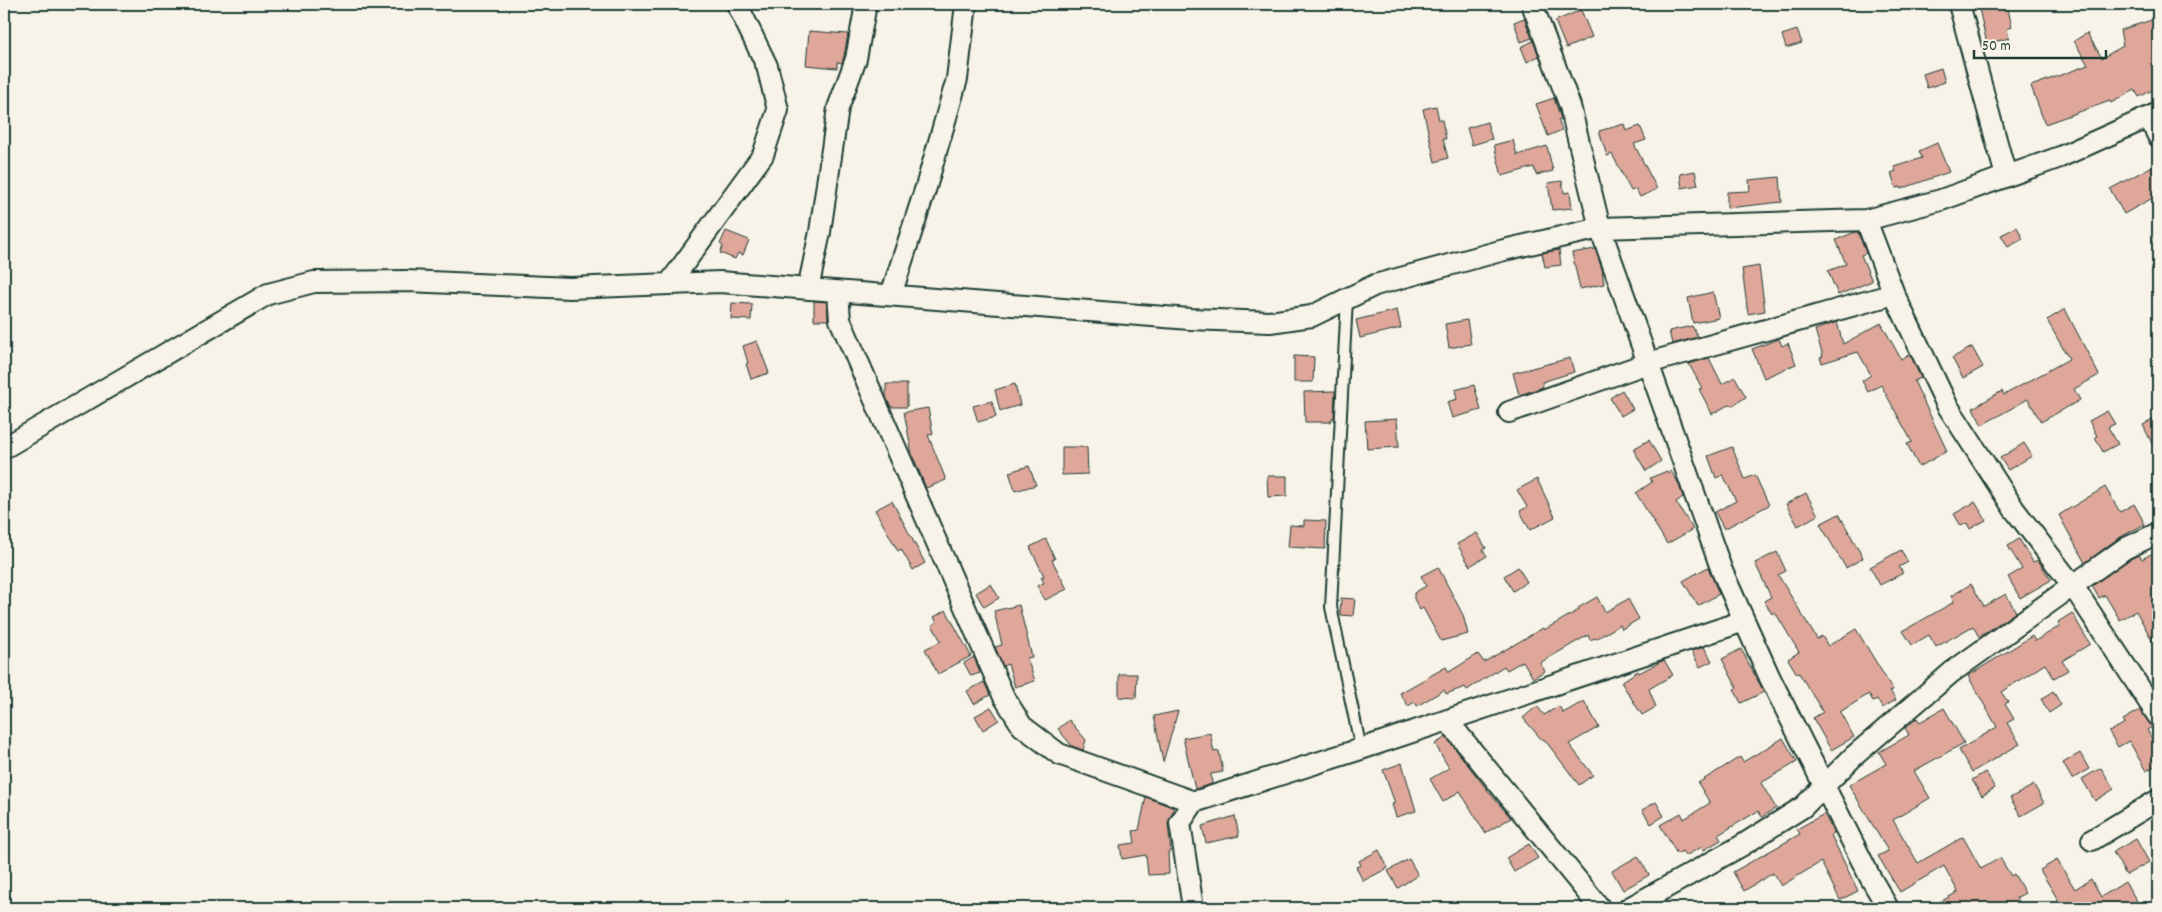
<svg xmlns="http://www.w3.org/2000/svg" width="2162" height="912" font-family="Dekko,sans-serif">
  <rect width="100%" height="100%" fill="#f7f3e8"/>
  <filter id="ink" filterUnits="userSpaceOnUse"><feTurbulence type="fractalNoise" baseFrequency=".02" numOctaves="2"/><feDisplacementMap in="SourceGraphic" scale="10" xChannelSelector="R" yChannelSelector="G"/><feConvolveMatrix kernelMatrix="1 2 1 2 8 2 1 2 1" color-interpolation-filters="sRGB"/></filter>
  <g filter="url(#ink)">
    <!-- building -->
    <path fill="#dfa69a" stroke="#1f3d34" d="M1978 4H2007L2012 27 2007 29 2009 38 1987 44Z
      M1581 10 1592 37 1566 48 1555 21Z
      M1524 18 1532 38 1521 42 1514 22Z
      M2158 18V87L2139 97 2135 90 2111 103 2110 101 2045 124 2031 86 2088 65 2074 41 2087 33 2102 58 2123 46 2120 30Z
      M1797 30 1802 43 1786 48 1782 35Z
      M809 31 848 34 844 56 842 63 837 62V68L806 65Z
      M1533 41 1539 56 1527 62 1521 47Z
      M1941 68 1945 82 1927 88 1923 74Z
      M1554 98 1561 119 1558 120 1562 130 1548 136 1536 104Z
      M1436 106 1439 120H1442L1446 139H1443L1448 158 1435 162 1423 109Z
      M1487 122 1492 139 1472 145 1467 128Z
      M1624 124 1626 131 1640 126 1646 140 1634 144 1657 189 1640 197 1636 189 1631 191 1612 154 1607 156 1599 131Z
      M1513 140 1517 155 1547 146 1553 171 1536 175 1534 167 1502 176 1494 145Z
      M1937 143 1949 172 1901 189V187L1896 188 1891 173 1896 171 1894 167 1922 158 1919 151Z
      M2158 163V195L2124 214 2110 189Z
      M1695 171 1698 185 1682 188 1680 174Z
      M1780 177 1782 202 1727 208V192L1750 191 1749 180Z
      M1562 181 1564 193 1570 192 1572 208 1552 210 1548 183Z
      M2017 227 2023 239 2008 247 2001 235Z
      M726 231 749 240 743 255 738 253 735 259 720 253 723 246 720 244Z
      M1855 232H1858L1866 253 1861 255 1872 281 1838 295 1828 271 1846 264 1836 240Z
      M1595 249 1602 269 1604 284 1580 289 1572 253Z
      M1559 250 1561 265 1545 267 1542 253Z
      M1759 266 1765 311 1748 314 1742 269Z
      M1713 292 1719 318 1693 323 1688 298Z
      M814 301 827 302 828 320H814Z
      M732 303 752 304 751 320 731 319Z
      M2065 309 2099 375 2074 389 2080 400 2041 422 2028 399 1982 425 1973 408 2002 391 2004 395 2069 359 2047 320Z
      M1397 310 1401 328 1360 338 1356 320Z
      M1467 320 1471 344 1449 348 1445 324Z
      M1837 322 1843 344 1881 323 1901 359 1910 354 1921 378 1914 381 1947 451 1919 467 1907 444 1912 442 1881 385 1868 392 1862 381 1871 375 1858 352 1822 363 1820 358 1823 356 1815 330Z
      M1692 326 1698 337 1672 344 1669 331Z
      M1779 339 1782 346 1788 343 1796 364 1764 378 1752 349Z
      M757 341 769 373 751 379 746 364 748 363 743 346Z
      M1972 347 1983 367 1963 378 1952 358Z
      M1294 356 1314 357 1313 382H1294Z
      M1570 358 1574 372 1542 382 1543 387 1519 395 1513 373Z
      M1709 358 1722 384 1735 377 1746 397 1732 406 1730 404 1712 414 1699 389 1702 388 1689 364Z
      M886 384H907V407H891L886 397Z
      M1015 384 1020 405 1000 411 995 390Z
      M1474 385 1481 410 1452 418 1447 402 1457 399 1455 390Z
      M1622 390 1633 409 1621 416 1610 398Z
      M1335 391 1334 418H1332L1331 422H1305L1304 392Z
      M992 401 996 417 978 422 973 406Z
      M928 408 933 434 928 435 946 480 926 488 912 454 904 412Z
      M2107 411 2115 424 2108 427 2118 444 2103 452 2095 437 2097 436 2089 421Z
      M2158 417V456L2143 425Z
      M1397 419 1399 447 1367 449 1365 421Z
      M1649 440 1661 461 1646 471 1633 449Z
      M2024 443 2032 456 2008 470 2000 458Z
      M1062 447H1087L1088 474 1062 475Z
      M1732 447 1745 479 1755 475 1769 505 1724 529 1715 512 1736 501 1723 475 1716 478 1708 456Z
      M1029 466 1036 485 1015 491 1009 472Z
      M1667 471 1668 473 1671 471 1678 482 1683 497 1676 502 1693 529 1667 544 1636 493 1652 482 1650 478Z
      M1267 476H1287V496L1268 497Z
      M1537 479 1555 517 1530 530 1520 511 1527 507 1517 490Z
      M2105 487 2120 512 2134 504 2145 524 2117 539 2085 563 2059 515Z
      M1806 493 1818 515 1798 526 1786 504Z
      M892 501 925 563 913 570 901 549 898 551 875 510Z
      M1975 502 1986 520 1970 529 1967 523 1961 526 1954 514Z
      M1839 514 1863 558 1846 568 1820 524Z
      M1304 520 1326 521 1325 549 1288 547 1290 525 1304 526Z
      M1477 533 1486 548 1483 550 1487 556 1470 566 1457 544Z
      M1046 539 1055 559 1052 560 1067 589 1045 600 1037 586 1044 583 1041 577 1044 576 1030 547Z
      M2019 539 2033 562 2038 560 2051 580 2020 598 2008 577 2022 569 2008 546Z
      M1901 550 1908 562 1899 567 1903 573 1880 585 1870 567Z
      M2158 550V651L2136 611 2120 620 2105 595 2099 598 2092 586 2130 559 2139 555 2142 559Z
      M1777 552 1786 571 1778 575 1817 639 1822 636 1828 646 1856 629 1893 690 1890 691 1896 700 1882 708 1877 699 1873 701 1869 694 1840 712 1854 737 1831 750 1813 718 1823 712 1799 673 1797 674 1788 659 1799 652 1775 612 1772 614 1764 601 1771 597 1755 563Z
      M1438 567 1463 615 1468 634 1441 641 1423 608 1420 610 1414 599V593L1426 586 1421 576Z
      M1518 567 1527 582 1513 591 1504 576Z
      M1708 567 1719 594 1698 606 1683 581Z
      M991 584 999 598 984 607 976 593Z
      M1971 584 1984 606 2006 594 2016 612 1979 637 1973 626 1936 647 1929 635 1912 645 1903 631 1954 602 1951 596Z
      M1597 597 1605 612 1628 599 1639 619 1622 629 1620 625 1596 639 1595 638 1590 640 1588 635 1540 663 1545 671 1533 678 1523 661 1507 670 1504 666 1467 690 1465 687 1446 694 1444 690 1417 706 1415 702 1408 706 1400 693 1446 667 1449 672 1478 654 1484 662 1543 628 1544 630 1579 610 1578 608Z
      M1341 598 1355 599 1353 616 1340 615Z
      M1019 605 1032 657 1027 658 1035 681 1015 687 1008 664 1003 666 995 647 1002 645 994 611Z
      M946 610 971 656 938 674 925 649 941 641 932 625 937 622 934 617Z
      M2072 613 2090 644 2062 661 2068 670 2054 678 2045 664 2001 692 2008 702 2005 704 2014 719 2007 723 2020 744 1972 772 1959 750 1997 727 1968 676 2032 636 2035 641 2060 626 2058 622Z
      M1704 647 1712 661 1700 667 1691 651Z
      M1741 649 1764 692 1741 703 1734 689 1737 688 1722 659Z
      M974 657 980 673 971 676 964 663Z
      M1664 660 1673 675 1649 689 1656 707 1642 715 1621 682 1638 671 1639 673Z
      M1119 674H1137L1136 698 1119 697Z
      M984 682 990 695 974 704 967 691Z
      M2053 691 2061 705 2049 713 2041 699Z
      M1584 701 1599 727 1569 744 1593 775 1579 785 1544 739 1542 740 1523 718 1537 706 1544 715 1559 706 1563 713Z
      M991 707 999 720 983 730 975 716Z
      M1944 708 1964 743 1914 771 1930 798 1893 820 1918 863 1963 837 1981 869 2000 858 2011 876 2014 874 2025 893 2016 898 2022 908H1929L1958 892 1944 866 1900 892 1878 856 1888 851 1849 785 1886 764 1879 752 1909 735 1905 728 1916 719 1917 718 1920 722Z
      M2140 710 2152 727 2147 730 2158 749V764L2146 771 2129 741 2118 747 2109 732 2125 723 2123 720Z
      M1178 711 1163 762 1154 716Z
      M1069 720 1086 740 1083 750 1072 746 1058 729Z
      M1210 733 1214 752 1219 751 1223 772 1211 774 1212 784 1195 789 1183 738Z
      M1446 737 1493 797 1511 818 1485 833 1460 791 1443 802 1430 779 1449 768 1435 744Z
      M1783 738 1797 762 1761 783 1776 808 1762 817 1758 811 1718 835 1721 840 1704 850 1702 847 1685 856 1682 851 1677 854 1660 825 1681 813 1684 819 1710 803 1698 783 1740 757 1743 762Z
      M2080 753 2089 769 2072 779 2063 763Z
      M1402 763 1416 811 1396 817 1392 804 1395 803 1383 770Z
      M2101 768 2114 789 2095 801 2082 779Z
      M1985 772 1995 788 1982 796 1972 780Z
      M2034 785 2044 803 2021 816 2010 798Z
      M1146 797 1174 808 1168 824 1171 852H1168L1169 874 1148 875 1146 855 1122 859 1120 845 1135 843 1133 831 1139 830Z
      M1656 802 1664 816 1651 824 1642 810Z
      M1824 814 1834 833 1831 835 1858 891 1840 900 1821 862 1781 886 1773 873 1744 891 1733 872 1800 834 1797 829Z
      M1235 816 1239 836 1206 843 1202 826Z
      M2136 839 2149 862 2126 875 2113 852Z
      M1529 844 1538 858 1514 872 1506 858Z
      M1379 850 1388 868 1363 881 1356 867 1361 865 1359 861Z
      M1638 856 1649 875 1623 890 1612 871Z
      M1409 859 1418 875 1398 888 1388 871Z
      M2057 860 2075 889 2091 879 2101 897 2125 882 2137 901 2124 908H2063L2040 870Z"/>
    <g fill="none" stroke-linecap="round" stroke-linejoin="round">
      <defs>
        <path id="lane" d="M1347 299 1331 607 1361 749"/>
        <path id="street" d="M1532 4 1570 106 1600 228 1722 571 1770 678 1870 877 1888 908
          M1959 4 2006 176
          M2149 117 2158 136
          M1866 220 1894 294 1947 405 2014 509 2073 586 2158 716
          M669 284 763 155 778 110 767 66 737 4
          M808 289 820 232 838 108 856 59 866 4
          M838 292 840 320 1004 697 1022 726 1059 754 1194 802
          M891 295 926 187 957 79 966 4
          M1509 412 1648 363 1894 294
          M4 448 268 294 314 282 407 281 570 288 720 282 1190 319 1270 322 1312 316 1375 285 1504 250 1600 228 1866 220 1941 200 2060 157 2158 113
          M1447 720 1600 908
          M2092 840 2158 800
          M1193 908 1180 823 1194 802 1361 749 1744 621
          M1629 908 1741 846 1803 807 1855 755 1952 672 2124 549 2158 533"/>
      </defs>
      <!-- lane casing -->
      <use href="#lane" stroke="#1f3d34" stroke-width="14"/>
      <!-- street casing -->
      <use href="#street" stroke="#1f3d34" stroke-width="24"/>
      <!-- lane -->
      <use href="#lane" stroke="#f7f3e8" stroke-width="10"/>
      <!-- street -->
      <use href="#street" stroke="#f7f3e8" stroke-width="20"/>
    </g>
  </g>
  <!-- margin -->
  <rect width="2162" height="912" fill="none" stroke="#f7f3e8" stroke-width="20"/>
  <rect x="10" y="10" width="2142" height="892" fill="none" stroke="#1f3d34" stroke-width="2" filter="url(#ink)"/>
  <!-- scale -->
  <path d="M1974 50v8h132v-8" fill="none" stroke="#1f3d34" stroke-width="2.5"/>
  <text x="1982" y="50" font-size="15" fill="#1f3d34" stroke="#f7f3e8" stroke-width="4" paint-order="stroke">50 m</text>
</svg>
